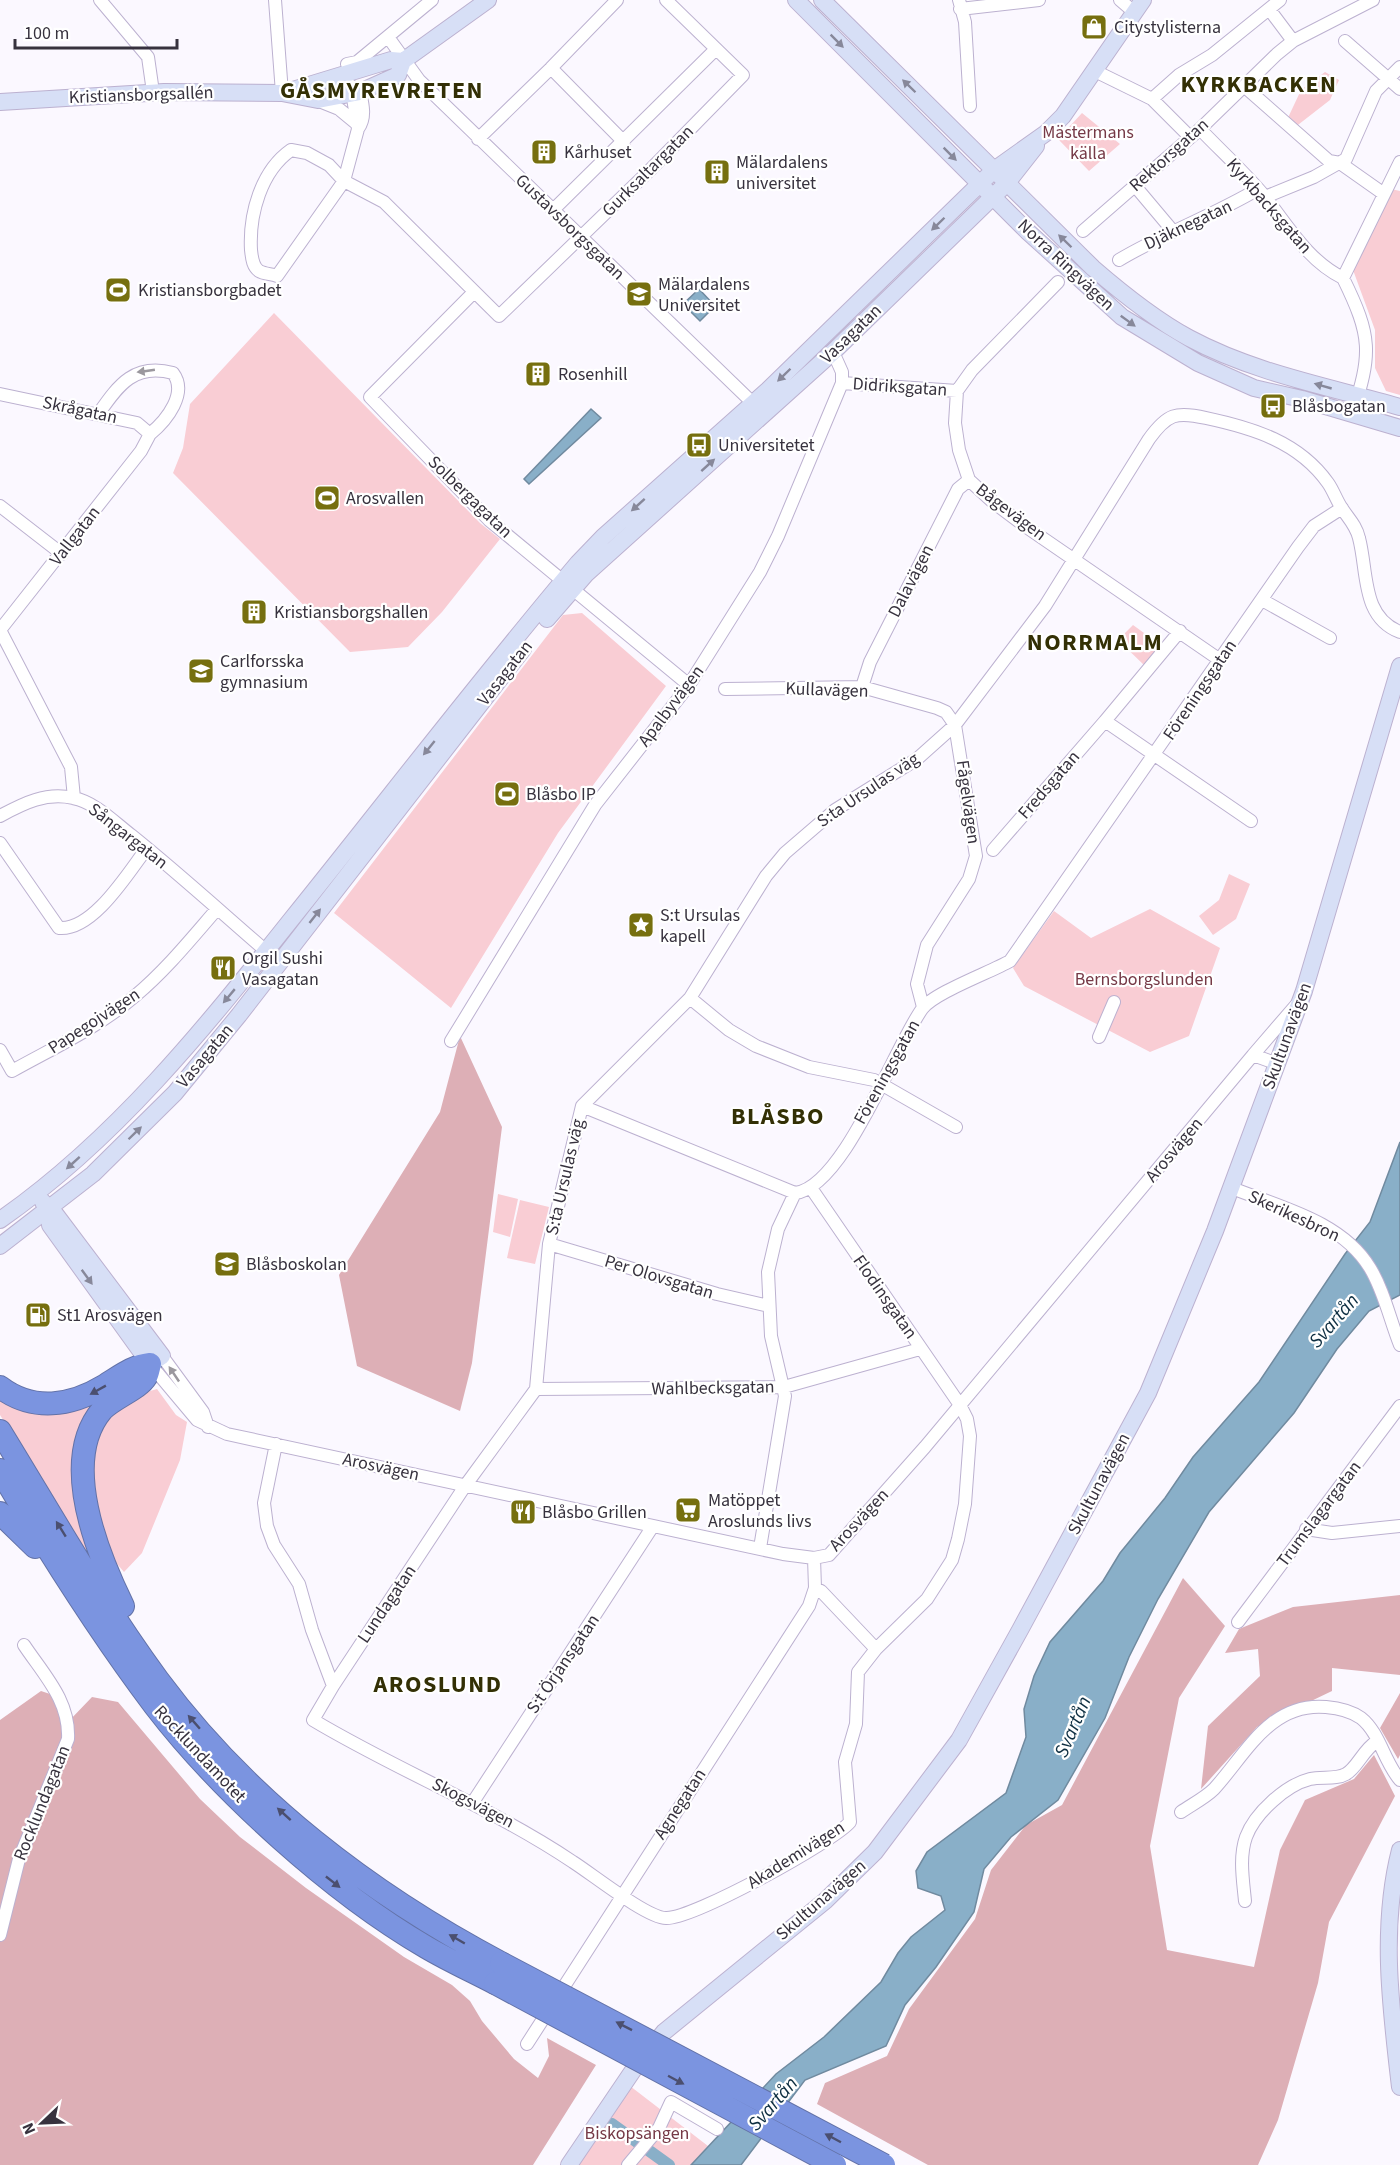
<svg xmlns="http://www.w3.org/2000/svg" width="1400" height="2165" font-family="'Source Sans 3',sans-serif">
  <rect width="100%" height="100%" fill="#fbf8ff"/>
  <!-- green -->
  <path fill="#f9cdd4" d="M1325 72 1339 80 1330 100 1294 128 1286 122 1301 90Z
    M1082 113 1120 144 1089 171 1058 139Z
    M1391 189 1400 191V395L1386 391 1375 368V330L1353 270Z
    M274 313 480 523 500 539 442 612 408 647 350 652 173 473 183 448 190 404Z
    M582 613 666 686 558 833 451 1008 334 913 563 615Z
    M1133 625 1162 646 1145 666 1118 640Z
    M1229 874 1250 884 1236 919 1213 935 1199 916 1219 900Z
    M1150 909 1220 948 1189 1036 1150 1052 1024 986 1013 968 1054 911 1091 938Z
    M498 1194 518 1199 510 1237 493 1232Z
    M520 1200 549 1207 535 1264 507 1258Z
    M157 1389 176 1415 187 1422 180 1460 142 1553 124 1572 106 1551 92 1500 94 1441 110 1412 133 1396Z
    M113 1393 94 1409 90 1549H85L0 1415V1398C49 1425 65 1412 113 1393Z
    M630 2086 708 2146 691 2165H576Z"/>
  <!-- forest -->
  <path fill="#ddafb6" d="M460 1036 502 1127 472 1363 460 1411 357 1366 339 1275 440 1112Z
    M1183 1578 1225 1626 1179 1698 1150 1846 1167 1950 1254 1967 1280 1850 1305 1800 1354 1779 1374 1755 1395 1796 1329 1922 1318 1983 1278 2120 1258 2165H928L817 2104 825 2083 887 2056 909 2009 975 1919 991 1870 1026 1825 1062 1805Z
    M1400 1595V1675L1332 1668V1691L1257 1727 1201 1789 1208 1726 1260 1676 1258 1649 1225 1653 1239 1629 1293 1607Z
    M41 1691 59 1697 68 1722 92 1697 118 1702 200 1799 240 1837 306 1888 404 1957 452 1985 470 2001 482 2021 514 2059 538 2078 549 2056 547 2038 596 2065 533 2165H0V1720Z
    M1400 1693V1755L1398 1759 1380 1728Z"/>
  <!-- water -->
  <path fill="#89afc8" stroke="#708a9f" stroke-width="1.5" d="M699 289 715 306 700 321 683 304Z
    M591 409 601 418 529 484 524 479Z
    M1400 1142V1295L1369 1311 1337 1349 1294 1413 1209 1512 1158 1599 1129 1657 1105 1718 1058 1800 1011 1837 984 1869 974 1912 936 1967 905 2005 886 2046 805 2080 741 2165H691L776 2074 824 2037 881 1982 898 1953 911 1937 945 1910 941 1896 918 1888 916 1871 927 1852 1006 1793 1026 1737 1024 1709 1034 1676 1050 1642 1103 1581 1120 1553 1165 1498 1193 1457 1259 1382 1345 1254 1370 1222Z"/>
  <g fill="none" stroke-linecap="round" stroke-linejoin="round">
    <!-- canal -->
    <path stroke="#89afc8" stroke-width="12" d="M612 2124 669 2165"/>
    <defs>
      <path id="street" d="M100 0 148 57 153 92
        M275 0 282 93
        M617 0 551 68 624 142
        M959 0 965 22 970 106
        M1120 0 1134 12
        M960 9 1039 0
        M1269 9 1293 41
        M388 37 419 80 759 409
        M1345 41 1400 89
        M347 64 357 62 432 0
        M1095 71 1152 99 1190 137
        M338 77 360 92C363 105 366 118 358 129L344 181 277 276C272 274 264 274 259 271 252 266 252 257 251 250 249 214 261 171 291 150L307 153 329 165 344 181 384 202 499 316 650 170 743 75 666 0
        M351 86 358 129
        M1245 87 1329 161 1340 163 1384 194
        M1152 99 1179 75 1212 55 1280 0
        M319 101 339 109 356 123
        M1200 129C1220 150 1242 170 1261 192 1286 222 1306 260 1343 278
        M478 139 551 68
        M1135 186 1172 230
        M1265 197 1314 177 1346 159 1376 91 1400 67
        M553 210 716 49
        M1083 231 1200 129 1277 54 1293 41 1373 0
        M1119 260C1164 233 1213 216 1258 189
        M1058 282 972 370 957 391 955 423 959 450 969 480 993 502 1025 526 1220 660
        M474 292 370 397 489 520 689 685
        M842 383 957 391
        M0 394 137 423 150 434 141 451 0 630 71 767 74 798
        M99 413C119 384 135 363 173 373 188 393 167 420 150 434
        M1352 415C1372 353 1372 337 1343 278L1400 162
        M0 506 62 554
        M1262 600 1330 638
        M862 687 870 662 958 489 969 480
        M725 689 862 687 937 708 946 712 955 725 976 856 969 879 927 945 917 984 923 1007
        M1105 721 1180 631
        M0 816C24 803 46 792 73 798 95 802 114 822 131 835 177 872 221 912 266 951
        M0 843 59 928C93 931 128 873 147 848
        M993 850 1105 721 1251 821
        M690 998 729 1030 756 1046 809 1067 874 1080 956 1127
        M1099 1037 1114 1002
        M451 1041 595 805 689 685 760 572 778 536 842 383V372L833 352
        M0 1050 12 1071C53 1048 99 1027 135 996 166 970 191 939 217 909
        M1253 1055 1297 1004
        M582 1106 795 1193
        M811 1188 960 1405 967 1419 970 1436 965 1504 958 1539 952 1560 927 1599 876 1649 858 1672 856 1724 845 1762 850 1822C833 1842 693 1919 666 1918 647 1918 592 1874 573 1862 491 1807 398 1771 313 1720L333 1686 465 1486 536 1389 549 1244 582 1106 690 998 766 876 785 853 835 810 917 759 955 725 1045 606 1149 439C1167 414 1176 411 1206 418 1253 428 1299 442 1328 483 1333 490 1336 499 1341 507 1348 518 1356 525 1359 538 1368 572 1361 617 1400 632
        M1232 1188C1279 1207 1342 1221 1370 1268 1384 1291 1390 1320 1400 1345
        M549 1244 717 1294 769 1306
        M162 1356 203 1412 208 1427
        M150 1364 197 1420 227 1434 783 1554 814 1558 829 1555 925 1447 1253 1055 1278 1064
        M536 1389 784 1387 920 1349
        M276 1444 264 1503 267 1526 274 1545 299 1584 312 1630 333 1686
        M1306 1529 1332 1533 1400 1526
        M760 1548 785 1396 771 1336 768 1272 778 1229 795 1193C844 1187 894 1048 922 1009 933 993 991 972 1010 961L1298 547 1314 526 1342 508
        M815 1588 821 1591 876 1649
        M1238 1622 1400 1406
        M473 1802 653 1526
        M1181 1812C1191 1805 1205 1798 1214 1789 1246 1754 1270 1702 1326 1707 1338 1708 1351 1711 1361 1718 1380 1733 1384 1762 1400 1780
        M1245 1901C1243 1880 1239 1857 1246 1837 1255 1813 1286 1785 1310 1779 1321 1776 1336 1780 1346 1774 1357 1768 1363 1750 1377 1741
        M0 1935 19 1859 68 1739C70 1701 44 1675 24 1645
        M527 2044 809 1606 815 1588 814 1558
        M628 2165 659 2128 671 2102 717 2129"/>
      <path id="secondary" d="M796 0 1027 231 1122 317 1198 363 1254 388 1302 399 1400 428
        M822 0 1093 268C1123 294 1154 319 1189 338 1254 373 1330 387 1400 407
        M286 92 391 60 403 61
        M0 102 164 92 282 93 318 100 360 92 398 75 403 61 488 0
        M547 619 586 574 833 352 1007 183 1036 146
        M43 1202 48 1209 53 1211 162 1356 150 1364 50 1225 48 1209
        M0 1220C115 1140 204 1029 290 921 386 802 479 680 578 563L603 537 768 390 994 170 1046 133 1063 116 1143 0
        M0 1246 93 1174 175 1093 239 1015 523 649
        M1400 1850C1380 1928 1391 2009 1400 2087
        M569 2165 634 2069 664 2032 825 1901 875 1852 959 1740 1020 1630 1148 1393 1215 1231 1304 991 1400 666"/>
      <path id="highway" d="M0 1387C33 1412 71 1406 104 1386 119 1377 132 1366 150 1364 149 1367 148 1374 146 1377 139 1389 113 1398 102 1410 59 1461 98 1555 123 1606
        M0 1431C51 1514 100 1601 158 1680 247 1800 370 1894 501 1963
        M0 1470C48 1551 99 1632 155 1706 221 1792 333 1893 426 1947 448 1960 472 1971 495 1983
        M0 1513 35 1547"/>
    </defs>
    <!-- street casing -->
    <use href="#street" stroke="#bcb1d0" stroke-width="14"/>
    <!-- secondary casing -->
    <use href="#secondary" stroke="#bcb1d0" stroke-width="18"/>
    <!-- highway casing -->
    <use href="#highway" stroke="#6372a7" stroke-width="24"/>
    <!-- street -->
    <use href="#street" stroke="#fff" stroke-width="12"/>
    <!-- secondary -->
    <use href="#secondary" stroke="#d7dff6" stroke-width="16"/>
    <!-- highway -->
    <use href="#highway" stroke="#7b94e0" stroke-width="22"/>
    <defs>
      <path id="highway-bridge" d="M501 1963 884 2165
        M495 1983 835 2165"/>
    </defs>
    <!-- highway-bridge casing -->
    <use href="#highway-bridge" stroke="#6372a7" stroke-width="24" stroke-linecap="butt"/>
    <!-- highway-bridge -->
    <use href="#highway-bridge" stroke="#7b94e0" stroke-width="22"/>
  </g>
  <!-- one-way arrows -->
  <defs><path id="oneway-solid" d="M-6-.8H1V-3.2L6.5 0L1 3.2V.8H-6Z" transform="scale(1.5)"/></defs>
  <g fill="#87889a">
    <use href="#oneway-solid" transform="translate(837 41) rotate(45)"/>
    <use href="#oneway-solid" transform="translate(909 86) rotate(-136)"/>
    <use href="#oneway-solid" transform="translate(950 154) rotate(45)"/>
    <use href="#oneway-solid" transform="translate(938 224) rotate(136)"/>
    <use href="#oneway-solid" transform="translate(1065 241) rotate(-136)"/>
    <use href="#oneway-solid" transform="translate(1128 321) rotate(36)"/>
    <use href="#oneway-solid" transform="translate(784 375) rotate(136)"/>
    <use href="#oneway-solid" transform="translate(1323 386) rotate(-164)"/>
    <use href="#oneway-solid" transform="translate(708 465) rotate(-42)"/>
    <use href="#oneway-solid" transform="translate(638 505) rotate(138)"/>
    <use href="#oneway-solid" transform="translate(429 748) rotate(129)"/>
    <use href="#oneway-solid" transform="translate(315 916) rotate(-52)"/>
    <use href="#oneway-solid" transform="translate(229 996) rotate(130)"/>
    <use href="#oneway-solid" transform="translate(135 1133) rotate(-44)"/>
    <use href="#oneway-solid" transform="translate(73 1163) rotate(138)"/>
    <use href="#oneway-solid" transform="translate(87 1277) rotate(54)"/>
  </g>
  <g fill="#9b989e">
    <use href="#oneway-solid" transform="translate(146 371) rotate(172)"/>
    <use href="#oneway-solid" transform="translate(174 1374) rotate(-124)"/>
  </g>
  <g fill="#4b4f6f">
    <use href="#oneway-solid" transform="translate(98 1390) rotate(151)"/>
    <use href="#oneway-solid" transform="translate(61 1529) rotate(-122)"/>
    <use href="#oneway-solid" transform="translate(194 1722) rotate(-131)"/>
    <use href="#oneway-solid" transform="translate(284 1814) rotate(-138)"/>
    <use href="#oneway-solid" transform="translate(333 1882) rotate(38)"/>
    <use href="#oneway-solid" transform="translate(457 1939) rotate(-150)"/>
    <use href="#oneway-solid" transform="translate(624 2026) rotate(-153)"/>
    <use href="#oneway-solid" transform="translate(676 2080) rotate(28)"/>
    <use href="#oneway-solid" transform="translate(833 2138) rotate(-152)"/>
  </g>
  <!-- icons -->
  <defs>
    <symbol id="shop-square" viewBox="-11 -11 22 22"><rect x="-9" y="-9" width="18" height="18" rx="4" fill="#766f0f" stroke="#fff"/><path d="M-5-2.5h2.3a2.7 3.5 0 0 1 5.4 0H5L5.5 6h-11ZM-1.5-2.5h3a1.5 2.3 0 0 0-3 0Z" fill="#fff"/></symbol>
    <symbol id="building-square" viewBox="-11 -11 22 22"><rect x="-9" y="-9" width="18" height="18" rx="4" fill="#766f0f" stroke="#fff"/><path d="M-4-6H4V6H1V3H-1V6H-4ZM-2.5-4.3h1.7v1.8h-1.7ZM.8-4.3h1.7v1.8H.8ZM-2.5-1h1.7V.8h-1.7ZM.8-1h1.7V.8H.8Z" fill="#fff"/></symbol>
    <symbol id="stadium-square" viewBox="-11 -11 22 22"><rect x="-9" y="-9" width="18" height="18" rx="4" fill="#766f0f" stroke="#fff"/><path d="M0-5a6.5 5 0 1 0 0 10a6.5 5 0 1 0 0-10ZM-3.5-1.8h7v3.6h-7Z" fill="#fff"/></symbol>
    <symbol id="university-square" viewBox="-11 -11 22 22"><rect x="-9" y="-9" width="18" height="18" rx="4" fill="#766f0f" stroke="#fff"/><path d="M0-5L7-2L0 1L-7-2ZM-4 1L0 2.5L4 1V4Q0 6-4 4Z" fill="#fff"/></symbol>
    <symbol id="bus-square" viewBox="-11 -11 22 22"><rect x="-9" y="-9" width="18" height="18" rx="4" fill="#766f0f" stroke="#fff"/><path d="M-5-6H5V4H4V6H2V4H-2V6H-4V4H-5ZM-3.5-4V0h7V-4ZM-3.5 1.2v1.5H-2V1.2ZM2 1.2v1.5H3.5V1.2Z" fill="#fff"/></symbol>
    <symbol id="school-square" viewBox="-11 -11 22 22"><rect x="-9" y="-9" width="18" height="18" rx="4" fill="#766f0f" stroke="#fff"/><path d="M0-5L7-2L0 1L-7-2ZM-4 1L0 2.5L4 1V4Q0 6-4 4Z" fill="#fff"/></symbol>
    <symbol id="sight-square" viewBox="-11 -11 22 22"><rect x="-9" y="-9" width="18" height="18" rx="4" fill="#766f0f" stroke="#fff"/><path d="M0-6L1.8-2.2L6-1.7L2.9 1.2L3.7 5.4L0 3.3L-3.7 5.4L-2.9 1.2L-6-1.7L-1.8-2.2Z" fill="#fff"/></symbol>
    <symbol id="restaurant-square" viewBox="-11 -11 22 22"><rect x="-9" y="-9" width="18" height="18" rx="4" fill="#766f0f" stroke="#fff"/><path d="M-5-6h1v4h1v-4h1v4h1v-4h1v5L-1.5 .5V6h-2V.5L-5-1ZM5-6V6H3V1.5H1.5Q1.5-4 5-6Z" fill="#fff"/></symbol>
    <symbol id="fuel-square" viewBox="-11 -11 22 22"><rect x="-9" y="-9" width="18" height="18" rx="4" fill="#766f0f" stroke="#fff"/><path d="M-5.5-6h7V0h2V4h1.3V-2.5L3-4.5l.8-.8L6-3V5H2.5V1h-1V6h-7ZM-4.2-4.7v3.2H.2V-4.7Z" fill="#fff"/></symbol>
    <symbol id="supermarket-square" viewBox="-11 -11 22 22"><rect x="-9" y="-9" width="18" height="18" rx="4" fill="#766f0f" stroke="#fff"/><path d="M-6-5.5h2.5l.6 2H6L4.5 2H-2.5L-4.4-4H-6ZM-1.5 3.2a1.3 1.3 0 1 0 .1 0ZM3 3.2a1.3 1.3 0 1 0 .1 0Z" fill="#fff"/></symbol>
  </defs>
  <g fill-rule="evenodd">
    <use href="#shop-square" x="1079" y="12" width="30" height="30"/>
    <use href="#building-square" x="529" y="137" width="30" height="30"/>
    <use href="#building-square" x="702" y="157" width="30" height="30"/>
    <use href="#stadium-square" x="103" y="275" width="30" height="30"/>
    <use href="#university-square" x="624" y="279" width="30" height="30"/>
    <use href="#building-square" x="523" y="359" width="30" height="30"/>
    <use href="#bus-square" x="1258" y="391" width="30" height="30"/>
    <use href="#bus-square" x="684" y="430" width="30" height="30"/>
    <use href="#stadium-square" x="312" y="483" width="30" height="30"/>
    <use href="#building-square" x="239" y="597" width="30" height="30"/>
    <use href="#school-square" x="186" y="656" width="30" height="30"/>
    <use href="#stadium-square" x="492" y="779" width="30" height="30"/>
    <use href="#sight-square" x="626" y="910" width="30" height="30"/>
    <use href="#restaurant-square" x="208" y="953" width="30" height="30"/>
    <use href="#school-square" x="212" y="1249" width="30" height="30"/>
    <use href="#fuel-square" x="23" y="1300" width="30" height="30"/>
    <use href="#supermarket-square" x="673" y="1495" width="30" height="30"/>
    <use href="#restaurant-square" x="508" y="1497" width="30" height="30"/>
  </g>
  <g text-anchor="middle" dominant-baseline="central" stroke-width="4.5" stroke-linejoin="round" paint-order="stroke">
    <!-- poi labels -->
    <g font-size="18" fill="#37323e" stroke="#fff" text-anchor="start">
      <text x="1114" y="27">Citystylisterna</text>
      <text x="564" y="152">Kårhuset</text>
      <text x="736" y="162">Mälardalens<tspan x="736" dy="21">universitet</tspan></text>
      <text x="658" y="284">Mälardalens<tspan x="658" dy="21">Universitet</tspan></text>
      <text x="138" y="290">Kristiansborgbadet</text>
      <text x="558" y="374">Rosenhill</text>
      <text x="1292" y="406">Blåsbogatan</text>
      <text x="718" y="445">Universitetet</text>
      <text x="346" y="498">Arosvallen</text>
      <text x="274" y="612">Kristiansborgshallen</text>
      <text x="220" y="661">Carlforsska<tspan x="220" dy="21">gymnasium</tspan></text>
      <text x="526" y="794">Blåsbo IP</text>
      <text x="660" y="915">S:t Ursulas<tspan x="660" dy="21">kapell</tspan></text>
      <text x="242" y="958">Orgil Sushi<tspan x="242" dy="21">Vasagatan</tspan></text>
      <text x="246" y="1264">Blåsboskolan</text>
      <text x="57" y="1315">St1 Arosvägen</text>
      <text x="708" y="1500">Matöppet<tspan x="708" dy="21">Aroslunds livs</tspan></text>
      <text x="542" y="1512">Blåsbo Grillen</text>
    </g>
    <!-- street labels -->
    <g font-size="18" fill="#37323e" stroke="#fff">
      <text transform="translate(141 95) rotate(-2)">Kristiansborgsallén</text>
      <text transform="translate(1169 155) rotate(-42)">Rektorsgatan</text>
      <text transform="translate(648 171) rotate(-45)">Gurksaltargatan</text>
      <text transform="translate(1269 206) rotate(49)">Kyrkbacksgatan</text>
      <text transform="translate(1188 225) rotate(-25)">Djäknegatan</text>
      <text transform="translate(570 227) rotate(44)">Gustavsborgsgatan</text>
      <text transform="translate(1066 265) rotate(43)">Norra Ringvägen</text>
      <text transform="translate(851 334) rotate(-44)">Vasagatan</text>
      <text transform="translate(900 387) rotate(4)">Didriksgatan</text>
      <text transform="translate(80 410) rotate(12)">Skrågatan</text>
      <text transform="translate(470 497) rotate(44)">Solbergagatan</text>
      <text transform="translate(1011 512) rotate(37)">Bågevägen</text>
      <text transform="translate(75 536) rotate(-52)">Vallgatan</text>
      <text transform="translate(911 581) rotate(-63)">Dalavägen</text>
      <text transform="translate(505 673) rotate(-52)">Vasagatan</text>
      <text transform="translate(827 690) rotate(2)">Kullavägen</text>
      <text transform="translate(1200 690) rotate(-56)">Föreningsgatan</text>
      <text transform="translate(671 706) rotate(-53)">Apalbyvägen</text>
      <text transform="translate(1049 785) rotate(-49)">Fredsgatan</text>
      <text transform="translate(868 790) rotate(-34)">S:ta Ursulas väg</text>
      <text transform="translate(968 802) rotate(82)">Fågelvägen</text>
      <text transform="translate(128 836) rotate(38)">Sångargatan</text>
      <text transform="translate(94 1021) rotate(-33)">Papegojvägen</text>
      <text transform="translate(1287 1036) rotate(-70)">Skultunavägen</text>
      <text transform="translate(205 1056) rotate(-50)">Vasagatan</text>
      <text transform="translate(887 1072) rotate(-61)">Föreningsgatan</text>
      <text transform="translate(1174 1150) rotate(-50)">Arosvägen</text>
      <text transform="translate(565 1177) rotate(-77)">S:ta Ursulas väg</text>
      <text transform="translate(1294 1216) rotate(25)">Skerikesbron</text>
      <text transform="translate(659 1277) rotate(17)">Per Olovsgatan</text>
      <text transform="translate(885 1297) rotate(55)">Flodinsgatan</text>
      <text transform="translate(713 1388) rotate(-1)">Wahlbecksgatan</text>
      <text transform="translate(381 1467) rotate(12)">Arosvägen</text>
      <text transform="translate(1099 1484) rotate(-62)">Skultunavägen</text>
      <text transform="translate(1319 1514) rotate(-53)">Trumslagargatan</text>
      <text transform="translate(859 1520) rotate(-47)">Arosvägen</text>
      <text transform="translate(387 1604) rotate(-56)">Lundagatan</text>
      <text transform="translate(563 1664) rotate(-56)">S:t Örjansgatan</text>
      <text transform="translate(200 1754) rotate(47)">Rocklundamotet</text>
      <text transform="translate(42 1803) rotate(-68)">Rocklundagatan</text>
      <text transform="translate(473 1803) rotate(27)">Skogsvägen</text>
      <text transform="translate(680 1804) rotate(-57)">Agnegatan</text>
      <text transform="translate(796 1855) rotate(-32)">Akademivägen</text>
      <text transform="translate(821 1900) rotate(-41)">Skultunavägen</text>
    </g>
    <!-- park labels -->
    <g font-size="18" fill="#753946" stroke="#fff">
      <text x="1088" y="132">Mästermans<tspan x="1088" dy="21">källa</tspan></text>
      <text x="1144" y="979">Bernsborgslunden</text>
      <text x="637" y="2133">Biskopsängen</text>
    </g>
    <!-- water labels -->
    <g font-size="20" font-style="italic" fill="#0e2f42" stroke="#fff">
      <text transform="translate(1334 1321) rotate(-49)">Svartån</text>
      <text transform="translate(1073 1727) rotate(-67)">Svartån</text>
      <text transform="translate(773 2104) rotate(-49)">Svartån</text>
    </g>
    <!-- district labels -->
    <g font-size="24" font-weight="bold" letter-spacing="1.5" fill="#333005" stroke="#fff">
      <text x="1259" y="84">KYRKBACKEN</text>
      <text x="382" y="90">GÅSMYREVRETEN</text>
      <text x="1095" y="642">NORRMALM</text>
      <text x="778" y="1116">BLÅSBO</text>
      <text x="438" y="1684">AROSLUND</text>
    </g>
  </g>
  <!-- north arrow -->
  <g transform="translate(42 2123) rotate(247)" stroke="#ffffff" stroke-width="4.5" paint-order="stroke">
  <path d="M0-4.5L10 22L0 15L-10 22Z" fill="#37323e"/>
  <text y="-9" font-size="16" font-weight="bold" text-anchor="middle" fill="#37323e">N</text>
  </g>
  <!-- scale -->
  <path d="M15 39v9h162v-9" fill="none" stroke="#37323e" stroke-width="3"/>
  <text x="24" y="39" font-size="18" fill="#37323e" stroke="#ffffff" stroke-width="4.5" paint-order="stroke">100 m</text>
</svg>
